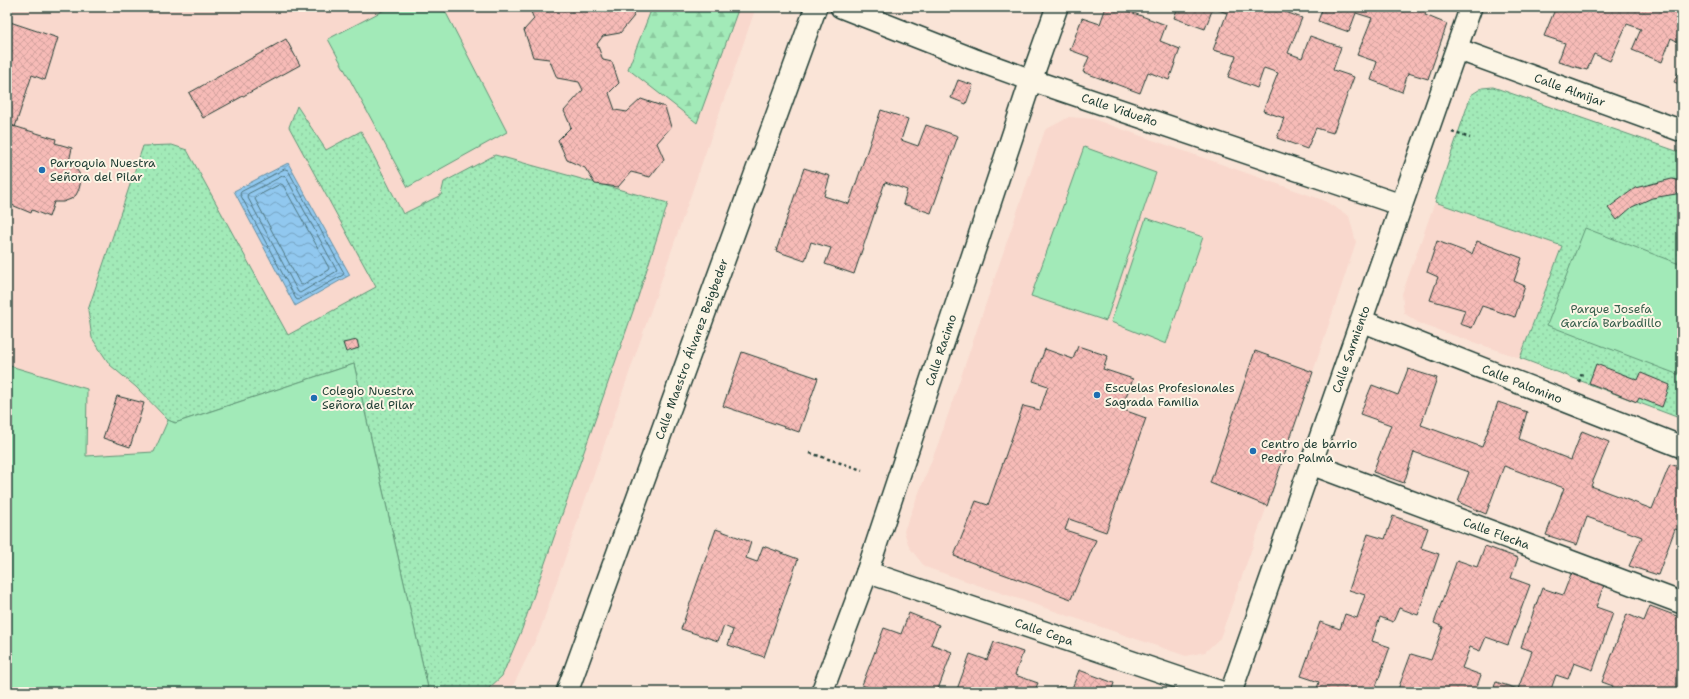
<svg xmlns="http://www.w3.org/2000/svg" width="1689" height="699" font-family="'Shantell Sans',sans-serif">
  <defs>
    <pattern id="grass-dots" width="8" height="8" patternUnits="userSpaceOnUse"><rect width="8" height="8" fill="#a2eab8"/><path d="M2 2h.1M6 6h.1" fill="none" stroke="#8bca9f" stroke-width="1.8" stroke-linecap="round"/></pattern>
    <pattern id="forest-firs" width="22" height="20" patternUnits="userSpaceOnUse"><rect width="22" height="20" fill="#a2eab8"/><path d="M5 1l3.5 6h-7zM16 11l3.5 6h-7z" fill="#8bca9f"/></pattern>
    <pattern id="water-waves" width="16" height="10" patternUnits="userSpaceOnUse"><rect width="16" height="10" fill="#91c8ef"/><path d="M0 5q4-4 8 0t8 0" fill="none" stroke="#76a4c2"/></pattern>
    <pattern id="building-cross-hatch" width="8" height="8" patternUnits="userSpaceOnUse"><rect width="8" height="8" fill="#f7bbb7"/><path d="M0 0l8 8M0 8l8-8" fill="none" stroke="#d3a29e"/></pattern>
  </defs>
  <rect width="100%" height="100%" fill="#fae4d7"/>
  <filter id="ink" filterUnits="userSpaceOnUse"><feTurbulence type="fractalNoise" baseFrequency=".025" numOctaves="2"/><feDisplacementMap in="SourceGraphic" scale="8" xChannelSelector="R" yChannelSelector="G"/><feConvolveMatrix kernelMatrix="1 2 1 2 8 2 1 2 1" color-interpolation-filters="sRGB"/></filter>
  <g filter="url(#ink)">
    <!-- built -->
    <path fill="#f9d8cd" d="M7 7H756L539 633 511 690 508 692H90L7 526Z
      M1069 117 1093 119 1323 200 1349 216 1356 242 1313 372 1255 351 1210 483 1267 506 1220 638 1205 652 1186 656 925 567 909 547 904 531 938 444 1045 130Z
      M1435 202 1562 246 1520 358 1420 324 1404 313 1402 294Z"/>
    <!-- grass -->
    <path fill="url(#grass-dots)" stroke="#609476" d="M1493 87 1682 153V419L1520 358 1562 246 1435 202 1471 95 1482 88Z
      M297 106 326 150 361 131 403 214 441 195 444 182 495 155 668 203 638 297 522 629 502 676 488 689 429 692 354 364 175 423 168 420 136 387 110 365 92 338 88 310 143 146 172 145 187 150 288 335 376 287 289 127Z"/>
    <!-- forest -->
    <path fill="url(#forest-firs)" stroke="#609476" d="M649 7H739L697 123 628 69 650 13Z"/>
    <!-- pitch -->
    <path fill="#a2eab8" stroke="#609476" d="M390 7H443L507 132 408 187 328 39Z
      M1084 147 1156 173 1106 321 1031 296Z
      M1146 218 1203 237 1166 344 1111 322Z
      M1585 228 1682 265V376L1547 325Z
      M354 364 429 692H7V365L87 389 86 456 154 452 168 420 175 423Z"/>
    <!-- water -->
    <path fill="url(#water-waves)" stroke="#6390a4" d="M288 163 350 275 295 306 234 191Z"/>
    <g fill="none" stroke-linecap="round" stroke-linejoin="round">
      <!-- shore -->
      <path stroke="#4d757f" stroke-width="1" d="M285 169 288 170 344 273 343 275 298 300 296 299 240 194 241 192Z
        M283 176 286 177 337 271 300 293 298 292 247 196 248 194Z
        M281 184 283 185 329 268 328 270 302 285 300 284 255 199 256 197Z"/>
    </g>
    <!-- building -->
    <path fill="url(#building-cross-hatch)" stroke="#1f3d34" d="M529 7H631L634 16 620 33 603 36 597 44 603 60 612 62 619 83 609 93 615 110 627 112 641 99 665 107 671 127 657 143 664 159 650 177 631 172 618 187 595 184 585 168 567 160 558 140 571 127 564 111 583 90 579 82 557 78 549 59 533 57 524 30 534 19Z
      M1106 7H1117L1166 25 1160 41 1180 49 1169 80 1148 72 1140 93 1083 72 1089 57 1070 50 1082 18 1100 24Z
      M1178 7H1281L1280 10 1302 18 1288 53 1302 58 1310 36 1341 47 1333 70 1354 77 1333 133 1316 128 1307 149 1277 138 1284 118 1263 111 1278 73 1264 68 1257 88 1228 77 1236 56 1213 50 1227 13 1213 8 1205 29 1174 18Z
      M1323 7H1428L1425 15 1447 24 1428 79 1408 73 1402 92 1371 80 1377 62 1357 55 1372 18 1356 13 1349 32 1318 21Z
      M1556 7H1682V44L1671 38 1662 62 1632 50 1641 29 1627 24 1610 61 1594 54 1587 70 1558 62 1565 43 1544 36Z
      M7 21 58 38 45 80 32 75 15 127 7 124Z
      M286 39 300 65 203 118 189 93Z
      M1682 64V85L1674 82Z
      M958 80 973 85 966 104 951 98Z
      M881 110 908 119 901 140 918 146 926 125 958 136 931 213 903 204 907 190 885 182 854 274 825 264 831 248 811 242 805 261 776 251 804 168 830 176 824 196 849 204Z
      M7 124 56 139 55 143 72 148 69 162 74 166 79 173 81 181 79 189 76 195 71 199 63 202H54L49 217 32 210 31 213 7 203Z
      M1672 179 1682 181V193L1652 198 1632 207 1617 220 1608 208 1635 188Z
      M1437 241 1472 254 1477 241 1522 258 1514 281 1525 286 1515 317 1482 306 1472 328 1460 324 1465 310 1430 300 1438 277 1427 272Z
      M357 340 359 348 346 352 343 343Z
      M1078 346 1108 356 1103 369 1133 379 1121 409 1146 418 1106 532 1069 519 1065 530 1096 540 1071 599 954 556 976 501 988 505 1023 406 1040 410 1048 386 1033 381 1045 349 1073 359Z
      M1255 351 1313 372 1267 506 1210 483Z
      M742 352 818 378 799 432 723 406Z
      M1596 364 1638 380 1641 373 1670 385 1662 407 1639 398 1637 402 1589 383Z
      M1408 369 1437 378 1421 425 1482 447 1498 402 1527 412 1519 439 1571 460 1582 431 1609 442 1591 486 1652 509 1670 464 1682 468V531L1675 529 1658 575 1629 566 1642 537 1587 517 1577 545 1546 535 1564 488 1504 466 1486 514 1458 502 1469 472 1414 452 1404 483 1373 472 1391 425 1360 414 1372 385 1398 395Z
      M117 396 144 403 130 447 103 438Z
      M1393 516 1428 528 1421 548 1439 554 1418 615 1399 608 1393 622 1380 617 1372 641 1390 647 1374 692H1316L1319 682 1301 676 1320 622 1340 629 1345 614 1357 618 1365 595 1349 590 1368 534 1385 539Z
      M716 529 751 542 746 558 757 562 763 546 798 559 764 657 728 645 733 630 724 626 718 641 681 629Z
      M1485 546 1518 558 1511 578 1530 585 1508 645 1486 637 1480 651 1470 647 1462 668 1481 675 1475 692H1397L1411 654 1431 660 1443 627 1434 623 1457 560 1477 567Z
      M1571 574 1604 585 1596 607 1613 613 1593 670 1574 663 1568 679 1556 675 1550 692H1492L1496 682 1518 689 1532 651 1521 647 1542 588 1563 595Z
      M1650 606 1682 618V631L1679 639 1682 640 1681 692H1611L1613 686 1602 682 1627 614 1644 621Z
      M909 613 939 625 931 644 952 652 937 692H880L862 685 884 628 901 634Z
      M994 642 1023 652 1015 675 1038 683 1034 692H956L970 654 987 660Z
      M1079 670 1114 683 1111 692H1057L1059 686 1071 691Z"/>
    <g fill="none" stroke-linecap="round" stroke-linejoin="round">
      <defs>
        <g id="street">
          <path id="s1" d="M841 7 973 59 1031 80 1401 205"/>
          <path id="s2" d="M1457 49 1682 131"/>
          <path id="s3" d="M1362 321 1682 447"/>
          <path id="s4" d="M1311 464 1682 603"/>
          <path id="s5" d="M867 572 1221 692"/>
          <path id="s6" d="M567 692 816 7"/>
          <path id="s7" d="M822 692 867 572 1031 80 1057 7"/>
          <path id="s8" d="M1231 692 1471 7"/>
        </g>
      </defs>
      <!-- street casing -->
      <use href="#street" stroke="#1f3d34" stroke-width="24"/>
      <!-- path -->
      <path stroke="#1f3d34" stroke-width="2.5" stroke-dasharray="3 3" stroke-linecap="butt" d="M1452 132 1470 138
        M1579 382 1582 373
        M810 453 862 470"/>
      <!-- street -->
      <use href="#street" stroke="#fcf5e5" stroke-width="21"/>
    </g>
  </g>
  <!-- markers -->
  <g fill="#1f6fb2" stroke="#fcf5e5" stroke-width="1.5">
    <circle cx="42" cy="170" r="4"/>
    <circle cx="1097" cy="395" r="4"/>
    <circle cx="314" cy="398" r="4"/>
    <circle cx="1253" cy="451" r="4"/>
  </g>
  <g text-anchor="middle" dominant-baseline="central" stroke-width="4" stroke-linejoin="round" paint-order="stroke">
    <!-- street labels -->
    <g font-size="12" fill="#1f3d34" stroke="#fcf5e5">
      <text stroke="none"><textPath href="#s2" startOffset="120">Calle Almijar</textPath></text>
      <text stroke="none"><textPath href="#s1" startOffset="297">Calle Vidueño</textPath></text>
      <text stroke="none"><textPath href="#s6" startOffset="365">Calle Maestro Álvarez Beigbeder</textPath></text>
      <text stroke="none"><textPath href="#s7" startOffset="362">Calle Racimo</textPath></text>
      <text stroke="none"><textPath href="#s8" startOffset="363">Calle Sarmiento</textPath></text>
      <text stroke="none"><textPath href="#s3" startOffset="172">Calle Palomino</textPath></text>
      <text stroke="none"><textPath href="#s4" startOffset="198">Calle Flecha</textPath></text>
      <text stroke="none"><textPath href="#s5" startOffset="187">Calle Cepa</textPath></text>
    </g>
    <!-- poi labels -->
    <g font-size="12" fill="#1f3d34" stroke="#fcf5e5" text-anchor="start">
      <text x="50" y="163">Parroquia Nuestra<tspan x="50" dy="14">Señora del Pilar</tspan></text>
      <text x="1105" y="388">Escuelas Profesionales<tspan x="1105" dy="14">Sagrada Familia</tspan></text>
      <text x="322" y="391">Colegio Nuestra<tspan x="322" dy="14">Señora del Pilar</tspan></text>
      <text x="1261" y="444">Centro de barrio<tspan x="1261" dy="14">Pedro Palma</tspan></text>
    </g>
    <!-- park labels -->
    <g font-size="12" fill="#39604e" stroke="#fcf5e5">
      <text x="1611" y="309">Parque Josefa<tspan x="1611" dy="14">García Barbadillo</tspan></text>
    </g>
  </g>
  <!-- margin -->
  <rect width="1689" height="699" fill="none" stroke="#fcf5e5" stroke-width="24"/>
  <rect x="12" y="12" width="1665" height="675" fill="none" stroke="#1f3d34" stroke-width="1.5" filter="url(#ink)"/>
</svg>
